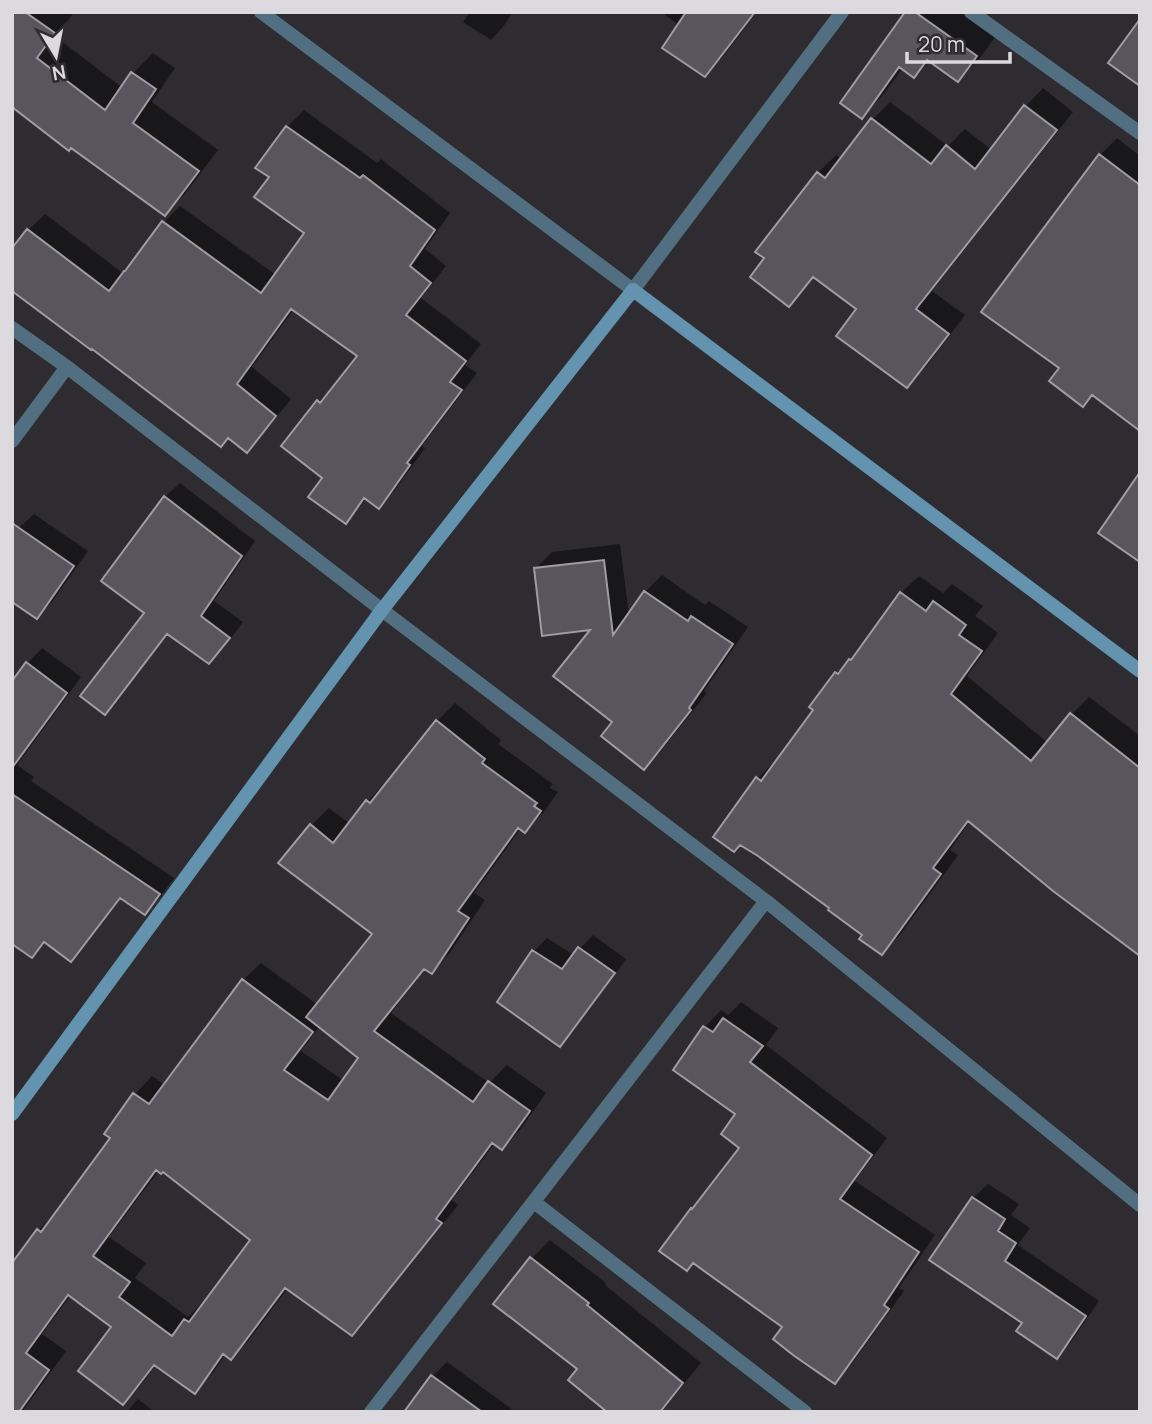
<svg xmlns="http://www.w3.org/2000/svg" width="1152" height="1424" font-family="Manrope,sans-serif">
  <rect width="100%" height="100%" fill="#2e2c31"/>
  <!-- shadow -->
  <path fill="#0007" fill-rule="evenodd" d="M12 12H74L56 37 123 88 132 74 153 53 175 68 152 102 218 150 185 194 165 214 71 146Z
    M470 12H513L503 27 491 40 463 22Z
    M661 12H757L722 58 705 75 679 25Z
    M907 12H968L998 33 980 58 958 80 930 60 914 76 903 68 883 95 862 117Z
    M1043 88 1073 112 932 291 965 315 925 368 907 386 859 309 815 276 789 305 766 258 758 252 818 173 836 155 842 160 872 120 890 102 948 146 965 129 992 150 1026 106Z
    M304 110 377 163 381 159 450 213 425 249 446 266 421 298 481 344 465 365 477 373 422 446 425 448 395 490 379 506 367 498 346 522 324 478 318 402 335 385 360 355 294 309 252 367 291 399 263 434 247 450 28 230 45 214 124 274 132 265 164 222 180 206 276 275 307 232 271 177 258 168 287 127Z
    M1117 138 1140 156V429L1062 368 1100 155Z
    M180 483 255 541 214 601 243 622 224 647 209 662 169 633 119 698 105 713 146 612 165 497Z
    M34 514 88 551 52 602 37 617 19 528Z
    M620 544 629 615 645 592 662 575 705 605 709 601 748 627 704 691 707 693 661 751 644 768 615 721 595 628 535 569 552 552Z
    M919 576 943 593 952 584 983 606 975 616 998 633 967 676 1048 743 1071 715 1089 697 1140 736V943L970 821 950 850 958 855 900 935 882 953 865 934 832 907 757 779 775 761 777 762 815 709 837 673 854 655 901 593Z
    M42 648 81 677 17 765 34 777 31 781 174 878 160 897 145 912 122 897 86 944 70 960 46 942 31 956 12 942V684L27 664Z
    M455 703 501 740 498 744 553 784 550 788 558 792 543 813 525 830 521 828 474 893 485 900 449 954 431 972 426 968 391 1013 489 1083 507 1065 546 1093 520 1130 502 1148 495 1143 452 1200 458 1205 369 1316 352 1334 288 1288 249 1340 231 1358 226 1354 212 1374 194 1392 156 1364 141 1385 123 1403 113 1326 71 1295 42 1334 66 1351 22 1412H12L39 1230 56 1212 112 1138 107 1134 135 1094 152 1076 165 1085 243 980 261 963 318 1005 375 934 311 826 329 808 350 824 368 801 385 783 387 784 437 721ZM320 1026 360 1058 344 1081 301 1051ZM159 1170H163L252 1239 205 1303 203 1302 188 1317 135 1278 146 1263 109 1237Z
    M593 935 626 959 573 1032 560 1045 534 951 547 938 574 955Z
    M741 1002 778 1028 766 1045 887 1138 855 1181 935 1235 899 1288 904 1291 851 1365 835 1381 785 1327 694 1261 662 1250 692 1209 703 1198 742 1148 738 1114 705 1027 721 1010 728 1015Z
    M988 1184 1019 1204 1011 1215 1030 1228 1018 1245 1099 1301 1071 1342 1057 1357 1025 1323 973 1198Z
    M550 1240 606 1283 605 1285 701 1363 661 1412H610L579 1369 532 1258Z
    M447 1362 516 1412H406L433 1376Z
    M138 1399 155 1412H126Z"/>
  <!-- building -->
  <path fill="#58565c" stroke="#9f9ca3" stroke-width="2" fill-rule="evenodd" d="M12 12H25L55 33 37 58 105 110 131 72 156 89 133 123 199 171 165 216 71 148 69 151 12 107Z
    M686 12H755L705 77 662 48Z
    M905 12H915L977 56 958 82 927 60 914 78 899 67 862 119 840 103Z
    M1140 19V86L1108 63Z
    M1024 105 1057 130 916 309 949 334 907 388 836 336 856 309 813 277 789 307 750 277 764 258 755 252 817 172 825 178 871 118 931 164 946 145 975 169Z
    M286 126 360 178 363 175 435 230 410 266 431 283 406 315 466 361 450 382 462 390 407 463 410 465 379 509 364 498 346 524 308 497 322 478 281 446 317 400 320 403 357 356 291 309 237 384 276 416 247 453 228 438 221 447 92 349 91 350 12 291V248L27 229 109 291 124 271H125L162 221 261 293 304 233 254 197 269 177 255 168Z
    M1099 154 1140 185V431L1092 395 1083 407 1049 381 1059 368 981 312Z
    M1140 472V562L1098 533Z
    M164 496 242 556 201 616 230 638 209 664 167 634 105 715 80 696 144 613 101 581Z
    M12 523 74 566 37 619 12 602Z
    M604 560 613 635 644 591 688 621 691 616 733 644 689 708 691 710 644 770 601 736 612 722 553 676 590 630 542 636 534 568Z
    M900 592 926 611 933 601 966 625 959 635 982 651 951 694 1031 761 1070 713 1140 768V956L1053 891 968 821 933 868 941 874 882 955 859 939 862 935 828 910 829 908 758 856 740 845 734 852 713 837 756 777 761 781 813 710 809 707 835 672 838 674 849 659 851 660Z
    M26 662 67 693 12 768V681Z
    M436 720 485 759 482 763 537 803 534 806 541 811 525 833 518 828 458 911 469 918 432 974 424 969 374 1031 473 1102 488 1081 530 1111 502 1150 492 1143 436 1219 442 1223 352 1336 285 1288 231 1360 223 1354 195 1394 154 1365 123 1405 78 1371 111 1327 68 1295 26 1353 49 1370 19 1412H12V1263L37 1229 41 1232 110 1138 104 1134 133 1093 149 1104 242 979 313 1032 284 1070 328 1100 358 1058 306 1017 372 934 278 863 310 824 333 843 366 800 370 803ZM156 1170 161 1174 163 1172 250 1240 189 1322 184 1319 172 1336 119 1297 130 1282 93 1256Z
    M12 794 160 894 145 915 120 898 71 962 44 942 32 958 12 944Z
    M578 947 615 973 560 1047 497 1002 532 950 562 969Z
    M723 1018 763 1046 750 1062 872 1155 840 1199 919 1252 884 1305 889 1309 835 1384 793 1355 773 1339 782 1327 693 1263 687 1271 659 1251 691 1208 692 1209 739 1148 721 1134 735 1114 673 1070 703 1026 713 1032Z
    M972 1197 1005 1219 998 1231 1016 1243 1005 1261 1086 1316 1057 1359 1016 1331 1022 1323 929 1260Z
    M530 1257 589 1303 587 1305 683 1383 660 1412H607L568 1380 577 1369 493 1304Z
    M431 1375 482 1412H404Z"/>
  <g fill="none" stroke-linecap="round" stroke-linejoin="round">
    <!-- street -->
    <path stroke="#516f80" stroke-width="14" d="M261 12 633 290 842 12
      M971 12 1140 133
      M12 328 67 367 382 610 766 901 1140 1205
      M12 441 67 367
      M534 1202 805 1412
      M371 1412 766 901"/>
    <!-- secondary -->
    <path stroke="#6393af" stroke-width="14" d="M12 1114 382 610 633 290 1140 671"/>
  </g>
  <!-- border -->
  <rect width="1152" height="1424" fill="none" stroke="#dcdade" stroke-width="28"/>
  <!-- north arrow -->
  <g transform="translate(56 56) rotate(170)" stroke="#2e2c31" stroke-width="5" paint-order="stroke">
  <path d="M0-5L12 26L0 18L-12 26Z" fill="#dcdade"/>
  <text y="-10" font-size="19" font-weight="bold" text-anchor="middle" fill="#dcdade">N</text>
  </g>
  <!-- scale -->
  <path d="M907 52v10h103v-10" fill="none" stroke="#dcdade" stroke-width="3.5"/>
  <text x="918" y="52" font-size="21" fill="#dcdade" stroke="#2e2c31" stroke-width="5" paint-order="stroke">20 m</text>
</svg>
